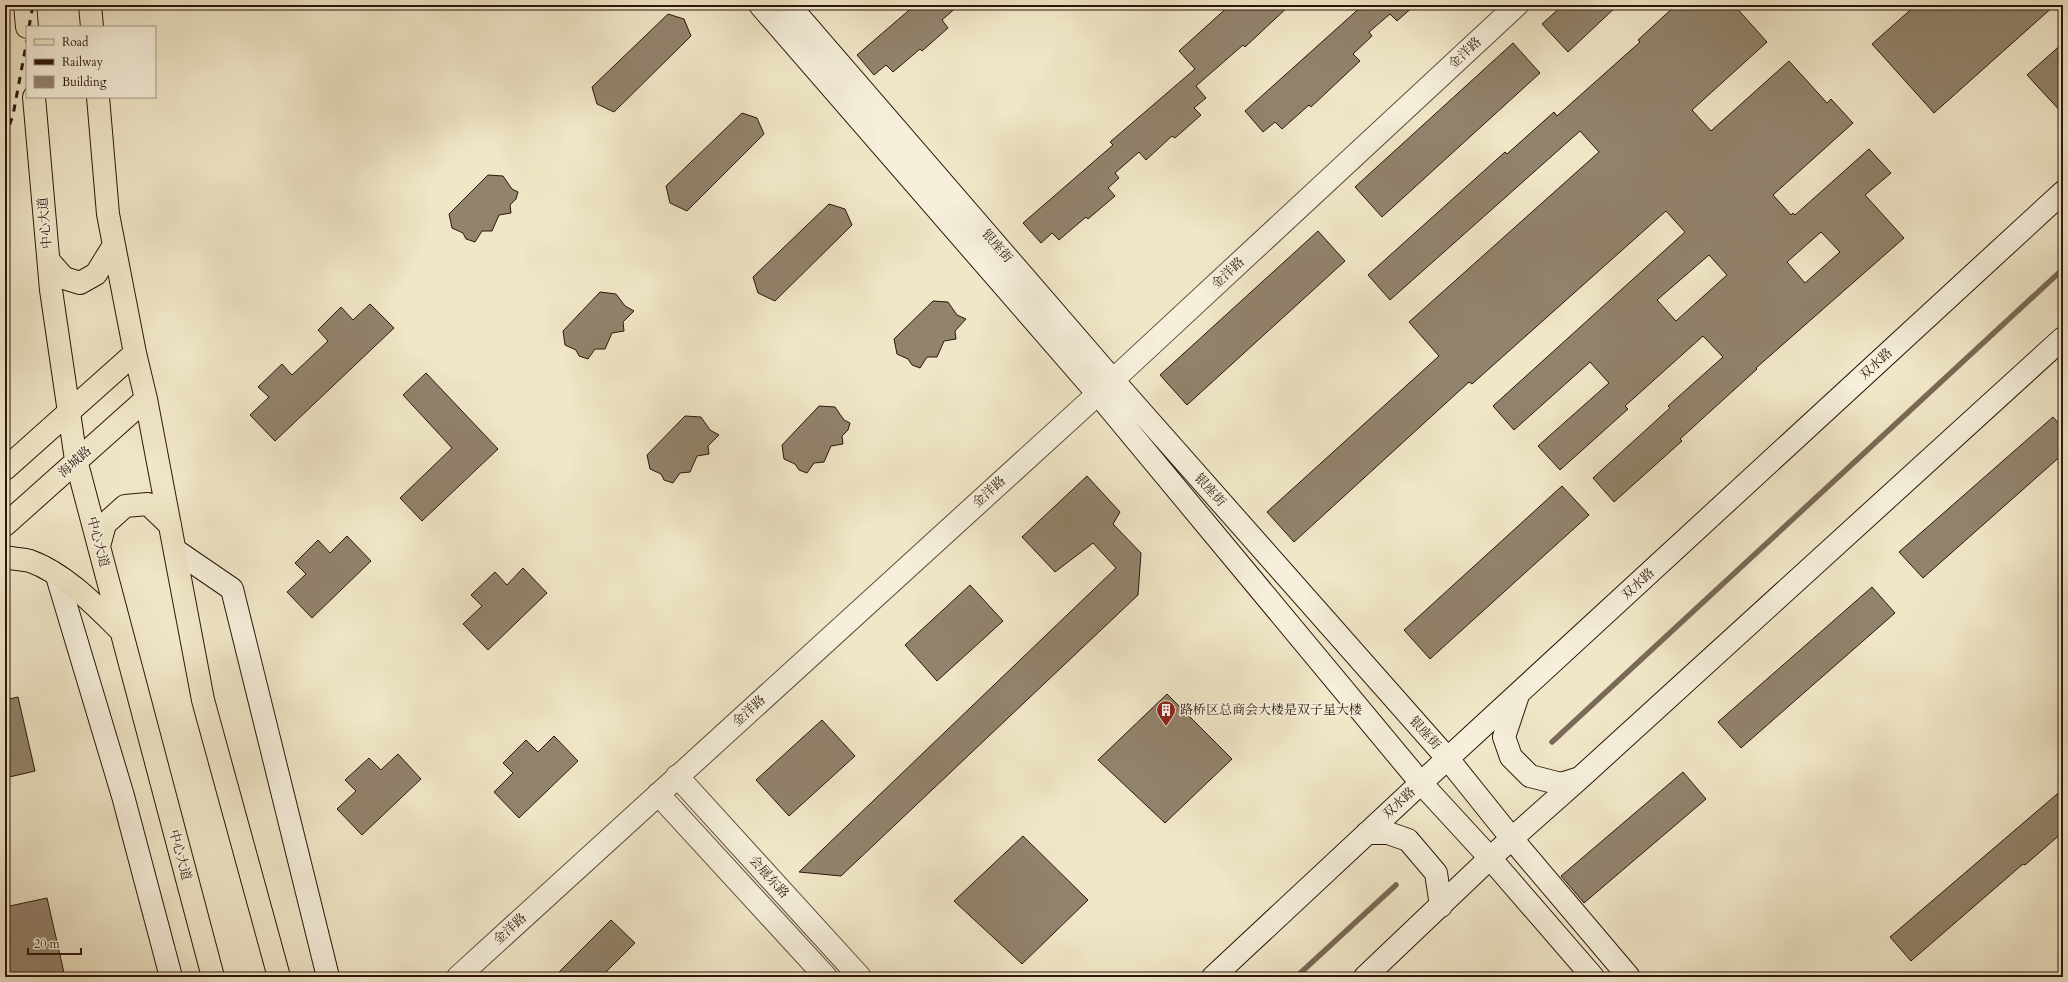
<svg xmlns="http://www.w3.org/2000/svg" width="2068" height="982" font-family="Cardo,'Noto Serif SC',serif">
  <rect width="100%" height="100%" fill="#f0e7c8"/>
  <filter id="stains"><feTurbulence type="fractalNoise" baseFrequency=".005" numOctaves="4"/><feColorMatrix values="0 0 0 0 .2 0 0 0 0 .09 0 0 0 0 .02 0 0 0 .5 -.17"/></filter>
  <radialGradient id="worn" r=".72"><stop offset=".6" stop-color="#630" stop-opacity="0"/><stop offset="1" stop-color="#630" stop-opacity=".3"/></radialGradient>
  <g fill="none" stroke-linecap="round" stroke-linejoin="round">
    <!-- stream -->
    <path stroke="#796956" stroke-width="5.5" d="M1552 742 2063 269
      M1296 977 1396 885"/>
  </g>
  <!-- building -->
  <path fill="#92836d" stroke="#2c160b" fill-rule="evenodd" d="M915 5H959L942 20 948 28 922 51 920 49 893 72 886 65 874 75 857 55Z
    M1230 5H1290L1245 47 1243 45 1196 86 1206 98 1194 108 1201 115 1175 138 1172 136 1146 160 1139 152 1115 173 1119 178 1108 188 1115 196 1088 219 1086 217 1059 240 1052 233 1041 243 1023 223 1113 145 1110 142 1195 69 1179 51Z
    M1363 5H1415L1397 21 1390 14 1369 32 1372 36 1353 54 1360 61 1311 107 1309 105 1282 129 1275 122 1263 132 1245 111Z
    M1563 5H1618L1568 52 1542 24Z
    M1676 5H1734L1767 42 1692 110 1711 131 1789 61 1827 103 1831 99 1853 123 1773 195 1791 215 1793 213 1795 215 1869 149 1891 173 1865 195 1904 238 1756 368 1757 369 1680 439 1682 441 1614 502 1593 478 1670 408 1668 406 1723 357 1703 336 1625 406 1628 409 1560 470 1538 446 1609 383 1590 362 1514 430 1493 406 1685 232 1666 211 1472 384 1469 382 1294 542 1267 512 1439 356 1409 322 1599 152 1580 131 1390 300 1368 275 1505 152 1507 154 1554 112 1557 116 1640 42 1638 40ZM1821 232 1840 252 1805 283 1787 262ZM1709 255 1727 275 1676 321 1657 300Z
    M1916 5H2055L1934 113 1872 44Z
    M668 14 684 19 691 36 614 112 597 104 592 87Z
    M1513 43 1540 73 1382 217 1355 187Z
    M2063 43V114L2027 75Z
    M742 113 757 118 764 134 687 211 670 203 666 186Z
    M488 175 503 176 512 189 518 192 516 199 510 205 511 213 499 215 492 231H482L475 242 466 239 463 233 452 228 449 214Z
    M829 204 845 209 852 225 775 301 758 293 753 277Z
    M1318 231 1345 261 1187 405 1160 375Z
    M600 292 616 294 625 306 634 311 623 322 624 331 612 333 605 349H595L588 359 579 356 576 350 565 345 563 331Z
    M933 301 948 302 957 315 966 319 955 331 956 339 944 341 937 357H927L920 368 912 365 908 359 897 354 894 339Z
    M370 304 394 328 275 441 250 415 269 397 258 387 282 364 292 375 328 341 318 330 341 307 353 320Z
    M426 373 498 449 422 521 400 498 452 448 403 395Z
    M819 406 835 407 844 420 850 423 848 430 842 436 843 444 831 446 824 462 814 463 807 473 799 470 795 464 784 459 782 445Z
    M685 416 701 417 710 430 719 435 708 446 709 454 697 456 690 472 680 473 673 483 664 480 661 474 650 469 647 455Z
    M2053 417 2063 428V454L1923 578 1899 552Z
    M1087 476 1120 512 1113 524 1141 553 1138 595 841 876 799 872 1116 568 1093 543 1055 572 1022 537Z
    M1562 486 1589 515 1430 659 1404 630Z
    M347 536 371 561 312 618 287 592 306 574 295 563 318 540 330 553Z
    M523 568 547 593 488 650 463 624 482 606 471 595 495 572 507 585Z
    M970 585 1003 621 937 681 905 645Z
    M1872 587 1895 613 1741 748 1718 722Z
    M1167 694 1232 759 1165 823 1098 760Z
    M18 697 35 771 5 778V700Z
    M822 720 855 756 789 816 756 780Z
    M554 736 578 761 519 818 494 792 513 773 503 763 526 740 538 752Z
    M398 754 421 779 362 835 337 809 356 791 345 780 369 758 381 770Z
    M1683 772 1706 799 1584 903 1561 876Z
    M2063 789V832L2025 865 2023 864 1911 961 1890 937Z
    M1023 836 1088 900 1022 964 954 901Z
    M47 898 65 977H5V907Z
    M611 920 635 943 601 977H554Z"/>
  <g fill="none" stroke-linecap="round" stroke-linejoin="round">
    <defs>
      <path id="tertiary" d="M677 776 860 977
        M658 794 826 977
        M458 977 1113 380 1517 5"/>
      <path id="secondary" d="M760 5 1097 393 1421 783 1490 858 1593 977
        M789 5 1113 380 1448 759 1513 840 1629 977
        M175 550 232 589 328 977
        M57 576 123 796 171 977
        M1518 695 1504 737 1511 757 1530 776 1561 784 1580 778
        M1367 833H1388L1408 840 1436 873 1441 906
        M1213 977 1421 783 2063 192
        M1365 977 1490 858 1580 778 2063 338"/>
      <path id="primary" d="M25 5 27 27
        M90 5 92 27
        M34 97 51 290 76 460 213 977
        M98 97 108 214 135 353 146 399 203 700 279 977
        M49 261 64 278 80 283 96 274 114 245
        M5 469 135 353
        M5 525 146 399
        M99 546 105 524 125 506 148 504 170 525
        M5 557C13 559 22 559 30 561 64 573 96 606 121 631"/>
    </defs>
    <!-- tertiary casing -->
    <use href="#tertiary" stroke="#5d4a3a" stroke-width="24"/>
    <!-- secondary casing -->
    <use href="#secondary" stroke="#2c160b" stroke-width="24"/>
    <!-- primary casing -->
    <use href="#primary" stroke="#2c160b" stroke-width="24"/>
    <!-- tertiary -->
    <use href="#tertiary" stroke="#f5efdb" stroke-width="22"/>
    <!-- secondary -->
    <use href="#secondary" stroke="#f5efdb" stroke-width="22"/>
    <!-- primary -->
    <use href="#primary" stroke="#f0e7c8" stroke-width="22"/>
    <!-- rail -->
    <path stroke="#2c160b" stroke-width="3" stroke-dasharray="7 7" stroke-linecap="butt" d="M29 27 33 5
      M5 138 13 115 27 40"/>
  </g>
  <!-- icons -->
  <defs>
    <symbol id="building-pin" viewBox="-11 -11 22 30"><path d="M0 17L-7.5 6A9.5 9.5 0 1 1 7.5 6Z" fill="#8f2418" stroke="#f5efdb"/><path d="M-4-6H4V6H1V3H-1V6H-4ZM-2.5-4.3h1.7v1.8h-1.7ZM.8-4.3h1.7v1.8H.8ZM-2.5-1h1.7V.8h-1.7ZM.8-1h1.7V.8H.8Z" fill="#fff"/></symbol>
  </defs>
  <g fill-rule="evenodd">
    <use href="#building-pin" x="1155" y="699" width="22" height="30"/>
  </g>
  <g text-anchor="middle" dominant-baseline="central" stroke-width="3.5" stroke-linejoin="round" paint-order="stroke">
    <!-- street labels -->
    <g font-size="13" fill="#2c160b" stroke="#f5efdb">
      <text transform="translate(1465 53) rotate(-43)">金洋路</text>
      <text transform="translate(45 223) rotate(-95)">中心大道</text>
      <text transform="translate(997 246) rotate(49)">银座街</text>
      <text transform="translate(1228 273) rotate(-43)">金洋路</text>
      <text transform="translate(1876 364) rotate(-43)">双水路</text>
      <text transform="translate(75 462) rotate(-42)">海城路</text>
      <text transform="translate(1210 490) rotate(48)">银座街</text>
      <text transform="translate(989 492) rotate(-42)">金洋路</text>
      <text transform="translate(98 542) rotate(75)">中心大道</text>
      <text transform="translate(1638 584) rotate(-43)">双水路</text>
      <text transform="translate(749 711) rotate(-42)">金洋路</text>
      <text transform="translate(1425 733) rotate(48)">银座街</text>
      <text transform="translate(1399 803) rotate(-43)">双水路</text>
      <text transform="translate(180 855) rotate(75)">中心大道</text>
      <text transform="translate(769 877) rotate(48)">会展东路</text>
      <text transform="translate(510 929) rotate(-42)">金洋路</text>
    </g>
    <!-- poi labels -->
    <g font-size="13" fill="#2c160b" stroke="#f5efdb" text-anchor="start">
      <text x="1180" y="710">路桥区总商会大楼是双子星大楼</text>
    </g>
  </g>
  <!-- margin -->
  <rect width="2068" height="982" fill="none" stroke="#f0e7c8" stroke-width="20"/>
  <rect x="6" y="6" width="2056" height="970" fill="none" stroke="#2c160b" stroke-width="2"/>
  <rect x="10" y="10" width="2048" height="962" fill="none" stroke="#2c160b"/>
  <!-- legend -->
  <rect x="26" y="26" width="130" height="72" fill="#f5efdb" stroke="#a59888"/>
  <rect x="34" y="39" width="20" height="6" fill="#f0e7c8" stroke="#a59888"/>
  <text x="62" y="46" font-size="12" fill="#2c160b">Road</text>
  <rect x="34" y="59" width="20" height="6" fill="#2c160b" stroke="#a59888"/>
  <text x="62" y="66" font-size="12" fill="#2c160b">Railway</text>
  <rect x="34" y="76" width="20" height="12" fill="#92836d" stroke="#a59888"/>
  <text x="62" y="86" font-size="12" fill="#2c160b">Building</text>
  <!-- scale -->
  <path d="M28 948v6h53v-6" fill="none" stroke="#2c160b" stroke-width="2"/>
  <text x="34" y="948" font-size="12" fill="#2c160b" stroke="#f5efdb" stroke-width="3" paint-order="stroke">20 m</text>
  <rect width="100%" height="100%" filter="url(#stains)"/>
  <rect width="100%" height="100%" fill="url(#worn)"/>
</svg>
